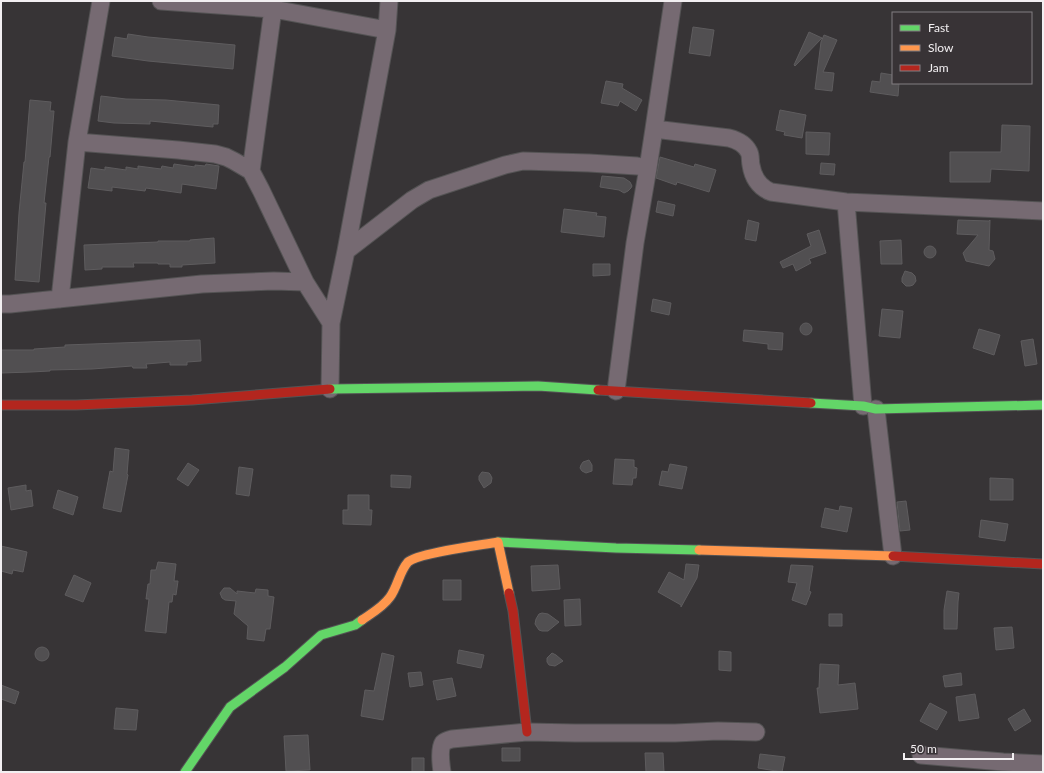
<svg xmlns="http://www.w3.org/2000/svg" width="1044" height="773" font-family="Lato,sans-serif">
  <rect width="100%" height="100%" fill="#373436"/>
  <!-- building -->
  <path fill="#514f51" stroke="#5e5c5e" d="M693 27 714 30 710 56 689 53Z
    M809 32 822 38 795 66 794 65Z
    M128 34 148 37 235 45 233 69 148 61 112 56 115 37 127 39Z
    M824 35 837 40 823 72 834 73 832 91 815 89 821 42Z
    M881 73 893 75V83H899L898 96 870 92 872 81 880 82Z
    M606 81 623 84 622 88 642 100 636 111 620 101 618 106 601 103Z
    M101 96 126 99 166 100 219 105 218 124H213V127L150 121V124L114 123 98 121Z
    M30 100 51 102 50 111H54L50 157H49L44 203H46L39 282 15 280 19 213 24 162H25Z
    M780 110 806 115 802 138 784 135 785 132 776 130Z
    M1002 125 1030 126 1029 171 991 169 990 182H950V152H1001Z
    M806 132 830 133 829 155 806 154Z
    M660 157 694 167 695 164 716 170 709 192 677 182 676 185 656 178Z
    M821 163 835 164 834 175 820 174Z
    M174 164 195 167V165L205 166 206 164 219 166 216 189 182 184 181 193 146 188 145 191 112 187V191L88 188 91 168 105 170V167L126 170V167L138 169V166L161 169 162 166 173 168Z
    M602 176 624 178 630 182 632 186 631 188 628 191 624 193 619 190 600 187Z
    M658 201 675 205 673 216 656 212Z
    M564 209 597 213 596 216 606 217 604 237 561 232Z
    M748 220 759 223 756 241 745 239Z
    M958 220 989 221 990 220 989 250 993 251 995 259 989 266 966 261 963 253 978 235 957 234Z
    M819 230 826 253 809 259 811 263 796 271 793 264 783 268 780 262 811 246 807 234Z
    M214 238 215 263 182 265V267H170V264H158V263H133L134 267H102V269L85 270 84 245 158 242V241H190V240Z
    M901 240 902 264H881L880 241Z
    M924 252a6 6 0 1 1 12 0a6 6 0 1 1-12 0Z
    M593 264H610V275L593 276Z
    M905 271 912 273 915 276 916 281 913 285 910 286H906L902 282V278Z
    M653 299 671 303 669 315 651 311Z
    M882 309 903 311 900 338 879 336Z
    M800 329a6 6 0 1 1 12 0a6 6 0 1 1-12 0Z
    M979 329 1000 335 994 355 973 348Z
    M744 330 783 333 782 350 768 349V344L743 341Z
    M1033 339 1037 364 1025 366 1021 341Z
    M200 340 201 361 187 362V365H170V362L146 364 147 368H133L132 366 92 369 50 370V371L31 372 1 373V350H34V349L65 347V345Z
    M115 448 129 450 127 474 128 475 121 512 103 508 110 471 113 472Z
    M615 459 634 460V467L637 468 636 478H633L632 485 613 484Z
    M589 460 592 465V471L586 473 582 471 580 468 581 465 583 462Z
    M188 463 199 470 188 486 177 479Z
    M670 464 687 467 682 489 659 485 662 471 668 472Z
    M239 467 253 469 249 496 236 494Z
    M482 472 489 473 490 474 492 478 491 483 484 488 479 480V476Z
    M391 475 411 476 410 488 391 487Z
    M990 478 1013 479V500H990Z
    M26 485V491L31 490 33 506 11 510 8 488Z
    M58 490 78 497 73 515 53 508Z
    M348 495H369V510H372L371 525 343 524V510H348Z
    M906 501 910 530 900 531 897 502Z
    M840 506 852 508 847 532 821 527 825 508 839 511Z
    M981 520 1008 524 1005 541 979 537Z
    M1 546 27 552 23 572 13 570 12 574 1 571Z
    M158 562 176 564 174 581H178L176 595 173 594 172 602H169L166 633 145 631 149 599H146L148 584H150L151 570H156Z
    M686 564 699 565 697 578 681 607V605L658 592 669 572 684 580Z
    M558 565 560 589 532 591 531 566Z
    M791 565 813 566 809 591 811 592 806 605 792 600 797 583 788 582Z
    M74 575 91 583 83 602 65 595Z
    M443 580H461V600H443Z
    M224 588H230L237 594V591L255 593 256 589 268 590V596L274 597 270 629H266L264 641 247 639 248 626 234 614 236 601 225 600 222 598 220 593Z
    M947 591 959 593 958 602 957 629H944V610Z
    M580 599 581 625 565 626 564 600Z
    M542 613 548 614 559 622 548 631H542L539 630 535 624 536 619 539 614Z
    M829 614H842V626H829Z
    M1012 627 1014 648 996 650 994 628Z
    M35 654a7 7 0 1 1 14 0a7 7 0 1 1-14 0Z
    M459 650 484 655 481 668 457 663Z
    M719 651 731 652V671L719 670Z
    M382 653 394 656 383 720 361 716 365 690 374 691Z
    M552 653 556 655 563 661 555 666 549 665 547 662V658Z
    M820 664 839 665 838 685 855 683 858 709 820 713 817 688H819Z
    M421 672 423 685 410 687 408 673Z
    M961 673 962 685 945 687 943 676Z
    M452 678 456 696 437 700 433 681Z
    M1 685 19 692 15 704 1 699Z
    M975 694 979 718 959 721 956 697Z
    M930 703 947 712 937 730 920 721Z
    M116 708 138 710 136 730 114 729Z
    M1024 709 1031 721 1015 731 1008 719Z
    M308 735 310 770 286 771 284 736Z
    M502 748H520V761H502Z
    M645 753H663L664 772H646Z
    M760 754 785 757 782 772 758 768Z
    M412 758H424V772H412Z"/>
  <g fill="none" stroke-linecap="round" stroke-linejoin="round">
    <defs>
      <path id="street" d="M161 1 273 9 387 30
        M654 129 729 138C737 140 745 144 749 152 751 156 750 161 751 165 753 178 759 187 771 192L846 202 1043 211
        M77 142 178 150 215 154 226 157 234 161 251 171 261 190 305 282 331 323
        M251 171 273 9
        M846 202 863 406
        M346 251 412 200 429 190 505 165 523 161 589 163 637 166 648 168 654 129 673 1
        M60 299 77 142 101 1
        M1 304H10L202 284 274 281 305 282
        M330 389 331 323 346 251 387 30 389 1
        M616 391 635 243 648 168
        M876 409 893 556
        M921 755 1003 762 1043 764
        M442 772C441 765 439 749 443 743 445 741 448 740 452 739L527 732 575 733H675L718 731 756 732"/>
      <path id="fast" d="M330 389 538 386 598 390
        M811 403 863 406 876 409 1043 405
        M498 542 616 548 699 550
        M185 772 230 707 285 667 321 635 355 625 362 620"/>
      <path id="slow" d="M699 550 893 556
        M362 620C372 613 383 607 390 597 398 586 399 572 408 562 417 553 482 545 498 542L509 593"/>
      <path id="jam" d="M598 390 811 403
        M1 405H76L192 400 330 389
        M893 556 1043 564
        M509 593 513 611 527 732"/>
    </defs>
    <!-- street casing -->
    <use href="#street" stroke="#545354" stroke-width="19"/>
    <!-- fast casing -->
    <use href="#fast" stroke="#545354" stroke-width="11"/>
    <!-- slow casing -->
    <use href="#slow" stroke="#545354" stroke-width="11"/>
    <!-- jam casing -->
    <use href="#jam" stroke="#545354" stroke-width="11"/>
    <!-- street -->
    <use href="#street" stroke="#766a72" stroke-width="17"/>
    <!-- fast -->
    <use href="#fast" stroke="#63d668" stroke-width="9"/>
    <!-- slow -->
    <use href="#slow" stroke="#ff974d" stroke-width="9"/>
    <!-- jam -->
    <use href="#jam" stroke="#b3261e" stroke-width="9"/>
  </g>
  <!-- border -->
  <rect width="1044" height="773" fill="none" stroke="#f2eff1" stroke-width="4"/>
  <!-- legend -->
  <rect x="892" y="12" width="140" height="72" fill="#383336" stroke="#827e81"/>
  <rect x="900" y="25" width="20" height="6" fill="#63d668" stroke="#827e81"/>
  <text x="928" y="32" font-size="12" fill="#f2eff1">Fast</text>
  <rect x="900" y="45" width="20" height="6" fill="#ff974d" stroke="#827e81"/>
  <text x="928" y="52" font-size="12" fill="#f2eff1">Slow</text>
  <rect x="900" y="65" width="20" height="6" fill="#b3261e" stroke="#827e81"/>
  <text x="928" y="72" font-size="12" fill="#f2eff1">Jam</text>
  <!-- scale -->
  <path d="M904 753v6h109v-6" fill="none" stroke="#f2eff1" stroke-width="2"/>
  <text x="910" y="753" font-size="12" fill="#f2eff1" stroke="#383336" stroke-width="3" paint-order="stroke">50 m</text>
</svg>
